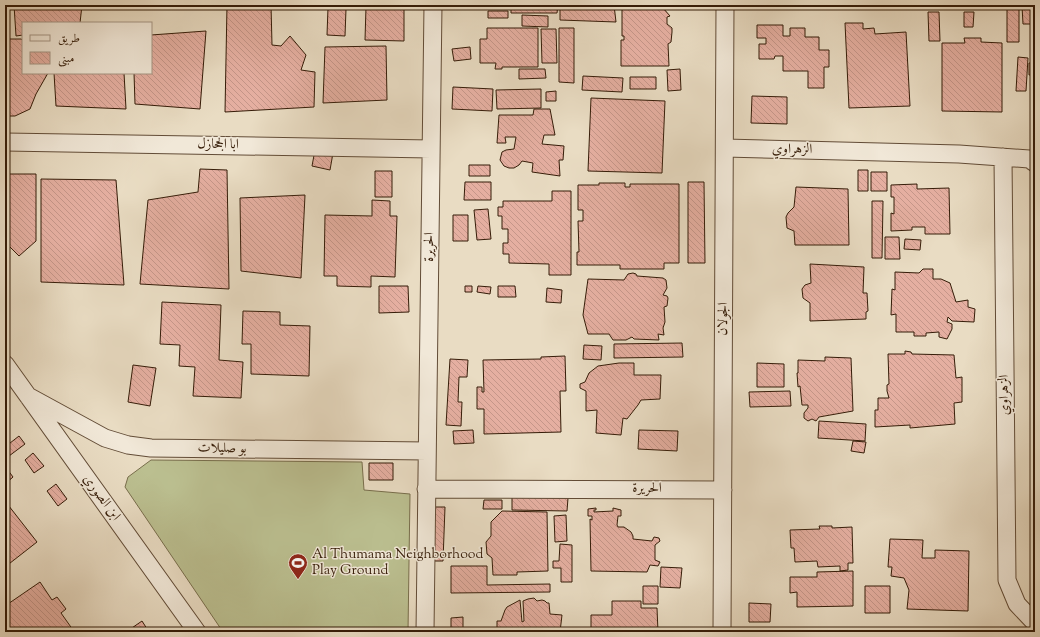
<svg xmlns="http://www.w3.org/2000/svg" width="1040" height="637" font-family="'Sorts Mill Goudy',Amiri,serif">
  <defs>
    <pattern id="building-back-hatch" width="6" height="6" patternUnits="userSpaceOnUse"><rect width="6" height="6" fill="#e5afa1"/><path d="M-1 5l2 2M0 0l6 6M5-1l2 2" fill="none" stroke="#c59689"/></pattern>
  </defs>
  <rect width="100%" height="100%" fill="#e9dcc3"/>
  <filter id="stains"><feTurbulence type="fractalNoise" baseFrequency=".005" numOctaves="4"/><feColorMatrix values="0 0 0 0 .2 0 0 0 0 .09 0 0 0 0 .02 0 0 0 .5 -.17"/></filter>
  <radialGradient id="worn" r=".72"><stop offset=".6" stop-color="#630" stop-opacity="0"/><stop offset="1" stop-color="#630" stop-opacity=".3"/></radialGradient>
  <!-- grass -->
  <path fill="#bbbf90" stroke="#786e4c" d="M151 460 362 462 364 490 410 494 408 632H223L125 487 128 477Z"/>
  <!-- building -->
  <path fill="url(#building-back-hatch)" stroke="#351c08" d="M14 5H82L80 23H23V35L16 36Z
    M227 5H271L272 45 281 46 290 36 306 55 301 70 315 72 314 107 225 112Z
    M511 5H558L557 13H511Z
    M560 5H614L616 22 560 20Z
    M1007 5H1019V42H1007Z
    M1035 5V24H1023L1022 6Z
    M641 6 663 8 670 16 667 17V24L672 28V32L671 42 668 44 669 66H621V40H624V36H622V8H638Z
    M366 7 404 8V41L365 40Z
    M328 8 346 9 345 36 327 35Z
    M488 11H508V18H488Z
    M928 12H939L940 41H929Z
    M964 12H974L973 27H964Z
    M522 15 548 16V27L522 26Z
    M845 23H863V29L874 28 875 34 906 32 910 106 849 108Z
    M757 25H783V36H790V28H805V37H819V50H829V67H824V88H808V71H783V56H775L774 59H759V44H766V38H757Z
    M487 28H538V67H502V69H495L496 63H480V39H487Z
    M559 28H574V83L559 82Z
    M541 29H556L557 63H542Z
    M206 31 200 109 135 104 134 73H151V35Z
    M964 38H981V42L1002 43V112L942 111V43H965Z
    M5 39H21L23 40V73H48L36 94 30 109 15 116H5Z
    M386 46 387 100 323 103 325 47Z
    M470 47 471 59 454 61 452 49Z
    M1018 57 1028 58 1026 91H1016Z
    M1029 63H1035V75H1029Z
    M519 69H545L546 78 519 79Z
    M680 69 681 90 668 91 667 70Z
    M54 73H124L126 109 56 106Z
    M583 76 623 78 622 92 582 90Z
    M630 77H656V89H630Z
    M453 87 493 89 492 111 452 109Z
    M541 89V108L497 109 496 90Z
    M556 91V101H546V92Z
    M752 96 787 97V124L751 123Z
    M591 98 665 101 662 173 588 171Z
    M534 109H550L555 135H544L542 144 564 146 563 160H559L560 176 532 172 533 163 522 161 519 165 514 168H509L504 166 500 160 502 152 506 150 514 149 516 137H505L506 143H497L499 115H533Z
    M315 150 333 153 330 170 312 166Z
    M469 165H490V176H469Z
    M200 169 227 170 229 289 140 284 148 200 198 192Z
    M858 170H868V191H858Z
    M375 171H392V197H375Z
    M871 172H887V191H871Z
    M5 174H36V241L19 256 5 242Z
    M41 179 116 180 124 285 41 282Z
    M465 182H491V200H464Z
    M688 182H704L705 263H688Z
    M599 183H625V187H630V184H679V263H664V269H620V265H577V252H579L578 221H583V210H578V185H599Z
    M917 184V189L949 188 950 234H925V227H912V230L891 231V213L894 214V197H891V185Z
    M796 187 848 189 849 245H795L794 231 787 228 786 217 788 213 794 207Z
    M552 191H571V275H549V264L509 263V254H503V243H508V229H502V216H498V207H503V201H552Z
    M305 195 301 278 241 271 240 198Z
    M372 200 390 201V216H397L395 277 371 276V287L337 286V276H324L325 215 372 216Z
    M872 201H883L882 258H872Z
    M488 209 491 239 477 240 474 210Z
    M453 215H468V241H453Z
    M885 237H899L900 259H885Z
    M905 239 921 240 920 250 904 249Z
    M810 264 864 267 863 293H867L868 311 866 312V319L810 321V303L803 298 802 289 805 285 811 283Z
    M923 269H933V279H941L950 283 956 302 968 300V307L975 309 974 322 952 321 948 317 947 322 952 324V329L947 339 939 337V332L926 333V336H914V332H896V314L891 315 892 289 895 290V272L919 273Z
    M633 273 636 274 637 276 663 278 666 280 667 288 663 295 667 296 668 298 667 306 664 307 665 322 663 328 664 335 658 334 659 340 634 339 632 337 626 340H613L609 334H588L583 315 588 279 624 280 628 274Z
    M379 286H408L409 312 379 313Z
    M465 286H472V292H465Z
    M478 286 491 287 490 294 477 292Z
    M498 286H515L516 297H498Z
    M547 288 562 290 561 303 546 302Z
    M162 302 221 305 219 360 243 362 241 398 193 396 195 367 179 366 180 345 160 344Z
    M243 311 280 312V325L310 326 309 376 251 374V344H242Z
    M682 343 683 357 614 358V344Z
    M584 345 602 346 601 360 583 359Z
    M905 351 911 352 912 354 954 355 956 378 962 377V402L954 403 955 424 910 428V425L875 427V410H878V398H889L887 391V385L889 384 888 354H905Z
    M565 356 566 391H560L561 432 484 434V409H477V387H482V392H484L483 360 541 359V357Z
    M825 357 851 358 853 411 819 417 816 421 812 419 808 421 804 418V413L808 408V405H802L800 386 798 387 797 373H798V360L825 361Z
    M450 359 468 360 467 377H459L458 402H462L461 426 446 425Z
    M619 363H634V375H661L660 399 641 400 638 405 627 419 623 418 621 435 596 433 597 410 586 411V391L580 388V384L585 382 589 373 598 366Z
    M757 363 784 364V387H757Z
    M133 365 156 368 150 406 128 402Z
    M790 391 791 406 750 407 749 392Z
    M819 421 866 424 865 441 818 438Z
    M473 430 474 443 454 444 453 431Z
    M639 430 678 431 677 451 638 449Z
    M19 436 25 444 5 459V447Z
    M853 441 866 442 864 453 851 451Z
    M33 453 44 466 34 473 25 460Z
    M369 463H393V480H369Z
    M7 469 13 477 5 484V470Z
    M56 484 67 499 58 506 47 491Z
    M512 497 568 498 567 511 512 510Z
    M484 500H502V509H483Z
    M5 501 37 542 5 567Z
    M433 507H445L443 561H431Z
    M596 508V510H594V512L613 511V508L621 510V516H618L617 525 618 527H624L631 532 633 536V539L652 541 654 537 659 538 660 541 655 545V560L660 562 658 566 650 565 647 572 591 571 590 519 592 520V516H588V509Z
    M502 511 547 512 548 571 517 572V575H493L492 558 487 554 486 542 491 536V522Z
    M566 515 567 541 555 542 554 516Z
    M819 526H832V528L852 527 853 563H848V570L840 571V566L818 567 817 561 795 562 794 548H791L790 530 820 529Z
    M890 539 923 540 922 558H935V550L969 551 968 611 907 609 909 590 904 578 891 576 892 567H888Z
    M560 544 572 545V582H561V568H553V561H559Z
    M451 566H487V585L550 584V592L451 593Z
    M661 567 682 568 680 588 660 587Z
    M853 571V606L797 607V592L790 593V577H817V572Z
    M40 582 52 600 57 597 66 609 61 613 73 630 70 632H5V606Z
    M643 586H658V604H643Z
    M865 586H890V613H865Z
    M534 598 537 601 542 600 545 601 547 603H549L550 614 562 615 560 632H497V621H501L505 610 507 607 520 600 522 622 524 621 523 601 528 599Z
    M612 601H641V608H657L658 632H589H591V615H612Z
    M749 603 771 604 770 622H749Z
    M463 617V632H451V618Z
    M142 621 149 632H126Z"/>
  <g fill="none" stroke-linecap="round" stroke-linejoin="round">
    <defs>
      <path id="street" d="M5 142 431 149
        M725 148 959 154 1029 159 1035 163
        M1003 157 1007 580 1017 604 1035 623
        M5 364 197 632
        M28 396 105 438 128 445 151 448 427 451
        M426 489 723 490
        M425 632 433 5
        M722 632 725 5"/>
    </defs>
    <!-- street casing -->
    <use href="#street" stroke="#624c37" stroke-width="19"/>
    <!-- street -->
    <use href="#street" stroke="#f1e8d8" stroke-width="17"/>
  </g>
  <!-- icons -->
  <defs>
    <symbol id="stadium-pin" viewBox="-11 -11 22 30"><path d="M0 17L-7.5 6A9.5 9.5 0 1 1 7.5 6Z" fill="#8f2418" stroke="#f1e8d8"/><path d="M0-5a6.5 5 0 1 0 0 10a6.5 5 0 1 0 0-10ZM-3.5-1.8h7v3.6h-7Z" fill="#fff"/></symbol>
  </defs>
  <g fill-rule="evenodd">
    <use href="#stadium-pin" x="287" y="552" width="22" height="30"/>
  </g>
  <g text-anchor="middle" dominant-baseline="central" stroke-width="3" stroke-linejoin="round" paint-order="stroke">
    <!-- street labels -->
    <g font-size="14" fill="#351c08" stroke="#f1e8d8">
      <text transform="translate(218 145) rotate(1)">ابا الجحازل</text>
      <text transform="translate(792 150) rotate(1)">الزهراوي</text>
      <text transform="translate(430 247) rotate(-89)">الحريرة</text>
      <text transform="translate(724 319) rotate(-90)">الجولان</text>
      <text transform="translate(1005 395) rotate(-90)">الزهراوي</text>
      <text transform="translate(222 449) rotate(1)">بو صليلات</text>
      <text x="647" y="489">الحريرة</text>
      <text transform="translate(101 498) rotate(54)">ابن الصوري</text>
    </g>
    <!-- poi labels -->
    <g font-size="14" fill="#351c08" stroke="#f1e8d8" text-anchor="start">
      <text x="312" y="555">Al Thumama Neighborhood<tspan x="312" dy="16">Play Ground</tspan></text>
    </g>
  </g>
  <!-- margin -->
  <rect width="1040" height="637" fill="none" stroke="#e9dcc3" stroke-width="20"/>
  <rect x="6" y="6" width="1028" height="625" fill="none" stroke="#351c08" stroke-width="2"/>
  <rect x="10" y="10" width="1020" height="617" fill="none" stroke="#351c08"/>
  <!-- legend -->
  <rect x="22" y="22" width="130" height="52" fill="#f1e8d8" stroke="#a69685"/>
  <rect x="30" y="35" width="20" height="6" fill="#f1e8d8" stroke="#a69685"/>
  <text x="58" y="42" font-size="12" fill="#351c08">طريق</text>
  <rect x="30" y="52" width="20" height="12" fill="url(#building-back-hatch)" stroke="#a69685"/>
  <text x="58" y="62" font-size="12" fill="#351c08">مبنى</text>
  <rect width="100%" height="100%" filter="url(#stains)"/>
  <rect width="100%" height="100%" fill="url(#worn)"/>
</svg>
